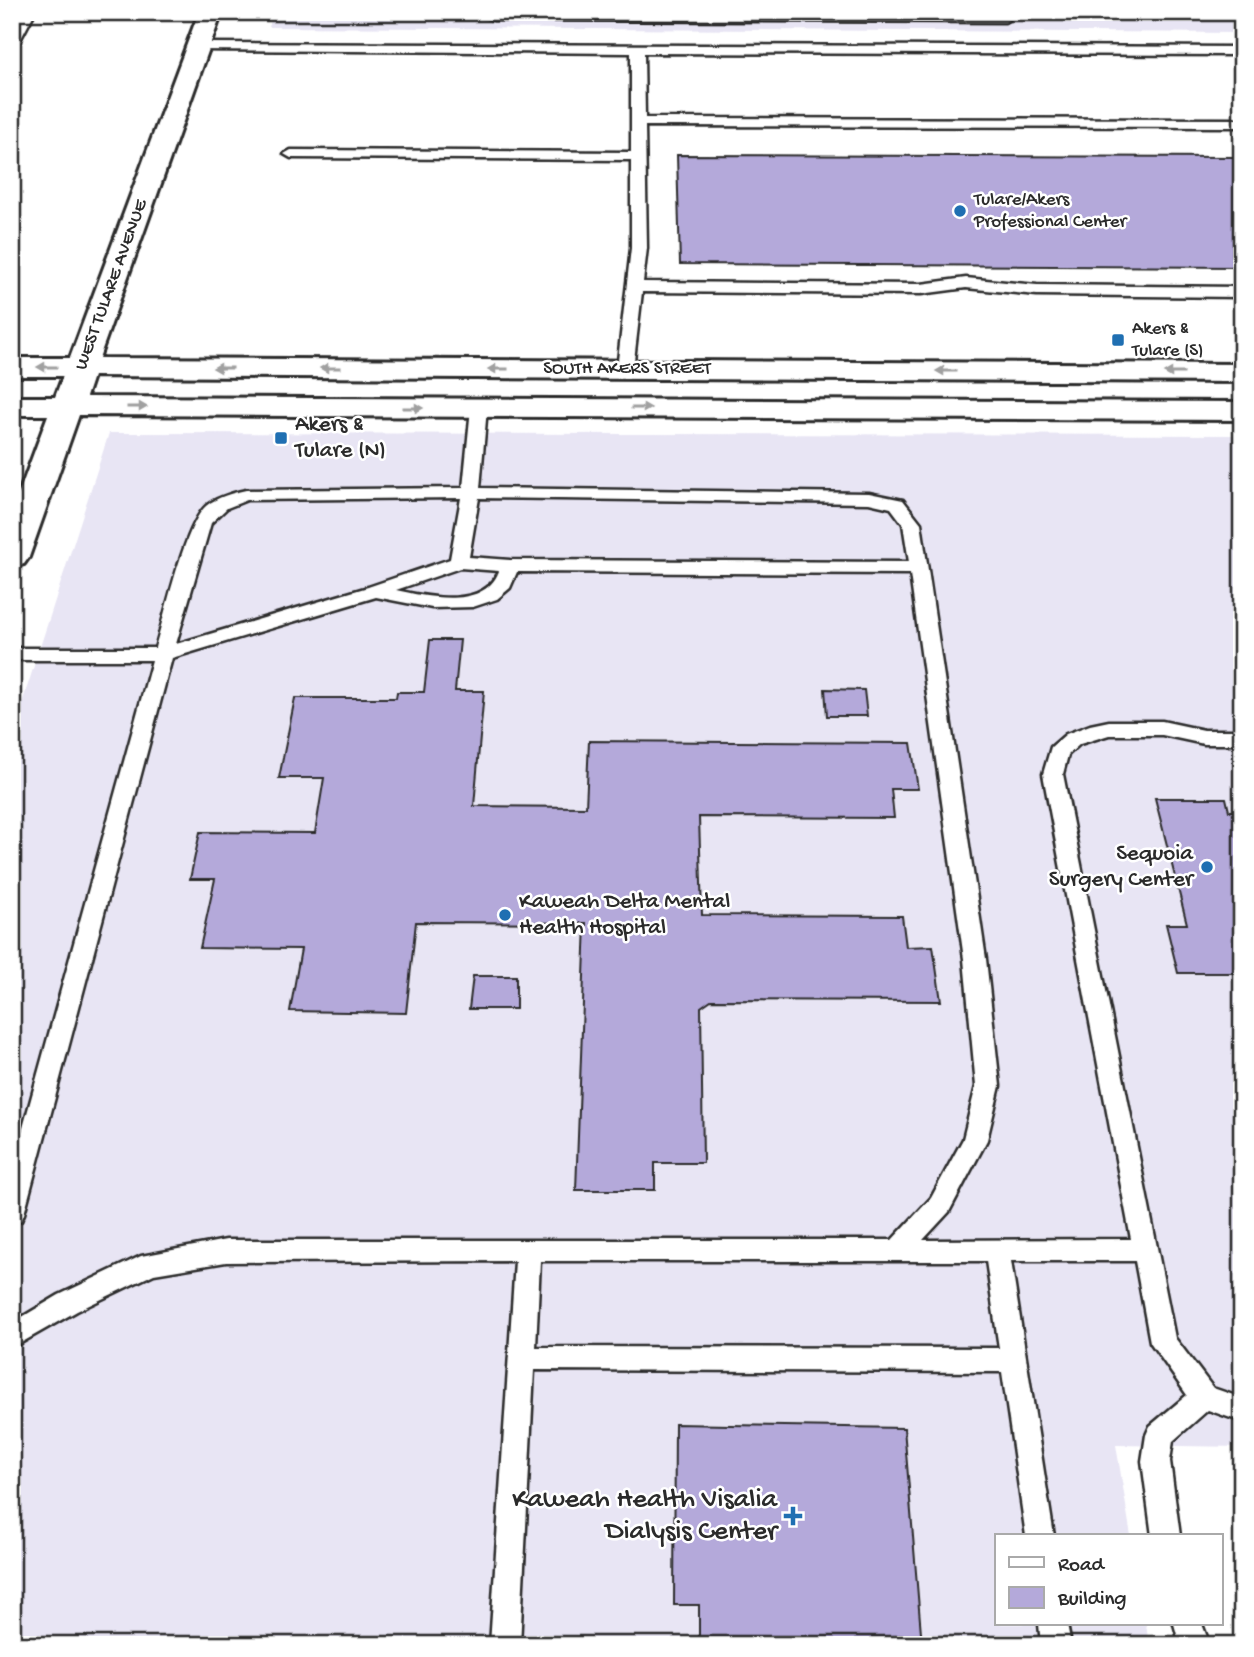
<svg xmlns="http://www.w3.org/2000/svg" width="1254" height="1657" font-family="'Gochi Hand',sans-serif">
  <rect width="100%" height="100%" fill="#fff"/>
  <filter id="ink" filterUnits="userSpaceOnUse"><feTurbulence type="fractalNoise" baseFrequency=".0143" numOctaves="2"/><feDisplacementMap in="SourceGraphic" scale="14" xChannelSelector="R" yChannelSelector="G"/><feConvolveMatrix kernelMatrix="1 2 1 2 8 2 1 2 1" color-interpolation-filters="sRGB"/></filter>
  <g filter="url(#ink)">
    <!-- built -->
    <path fill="#e8e5f4" d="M274 12H1242V33L269 27Z
      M109 433 1242 435V1447L1116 1445 1131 1536H997V1624H1146L1149 1645H12V734Z"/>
    <!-- building -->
    <path fill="#b4a9da" stroke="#2b2b2b" stroke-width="2" d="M677 155 1242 157V267L680 264Z
      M430 640H460L455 691H484L474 806 586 807 589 741 911 743 918 789H891L894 818 699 817 702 915 902 916 906 947 933 946 941 1001 711 1000 701 1007 703 1163H655V1190H576L586 923 416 922 406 1013 290 1011 301 949 200 948 215 879H190L200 832 315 833 324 778H279L295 698H396L397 692H424Z
      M825 689 864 690 867 716H827Z
      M1155 798H1226L1229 811H1242V973H1178L1166 924H1187Z
      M473 976H516V1009H469Z
      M675 1424 904 1428 922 1645H699V1605H674Z"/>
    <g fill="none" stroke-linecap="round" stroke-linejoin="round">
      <defs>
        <path id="lane" d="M23 12H35L18 44 12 48V31Z
          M468 12H1009L1011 18 1005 22 494 20Z
          M199 43 1242 47V55L644 53 645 118 1242 119V127L645 126 647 248 643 282 921 284 966 278 1037 285 1242 287V297L1037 295 966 288 921 294 642 292 633 369 625 374 617 369 631 248V160L291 158 284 154 291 150 631 152V53L194 50V44Z
          M479 403 487 408 480 488 869 493 903 500 921 523 986 959 1000 1086 987 1140 949 1212 923 1240 1131 1239 1043 774 1051 747 1066 734 1090 725 1109 721H1162L1204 730H1242V744H1204L1162 735H1109L1080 744 1068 755 1063 774 1175 1338 1213 1388 1242 1398V1422L1208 1410 1173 1441 1170 1461 1180 1536H1152L1142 1461 1146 1435 1150 1426 1187 1395 1150 1342 1135 1261H1011L1054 1536H1026L1002 1372 534 1370 520 1645H490L515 1261 226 1262 154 1274 77 1311 12 1348V1323L59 1295 141 1256 226 1240H892L931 1198 963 1139 976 1086 964 959 910 574 517 572 510 588 497 599 473 607 432 608 376 597 172 658 24 1214 21 1221 12 1224V1168L152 660H12V648H155C165 616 184 526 206 506 217 497 232 493 246 490L463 488 471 408ZM461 498 450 559 368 587 176 644 211 523 227 508 247 500ZM479 498 869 503 891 508 903 524 909 562 510 560 469 557ZM460 568 499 571C484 610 428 597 396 590ZM540 1261H986L999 1348 536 1347Z
          M1039 1624H1067L1071 1645H1041Z
          M1174 1624H1202L1210 1645H1180Z"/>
        <path id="secondary" d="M199 12H222L99 358 1242 364V382L93 376 86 397 1242 402V420L79 415 29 557 24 564 12 567V512L48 415H12V397H55L63 376H12V358H70Z"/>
      </defs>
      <!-- lane casing -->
      <use href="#lane" stroke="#2b2b2b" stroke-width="5"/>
      <!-- secondary casing -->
      <use href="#secondary" stroke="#2b2b2b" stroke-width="6"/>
      <!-- lane -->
      <use href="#lane" fill="#fff" fill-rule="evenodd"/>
      <!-- secondary -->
      <use href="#secondary" fill="#fff" fill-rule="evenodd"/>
    </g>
    <!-- one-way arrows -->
    <defs><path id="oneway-solid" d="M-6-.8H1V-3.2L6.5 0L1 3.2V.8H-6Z" transform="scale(1.75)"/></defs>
    <g fill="#a0a0a0">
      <use href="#oneway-solid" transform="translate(47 367) rotate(-180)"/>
      <use href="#oneway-solid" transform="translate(223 368) rotate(-180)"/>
      <use href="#oneway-solid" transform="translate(330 368) rotate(-180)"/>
      <use href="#oneway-solid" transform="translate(498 369) rotate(-180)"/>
      <use href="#oneway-solid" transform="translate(946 371) rotate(-180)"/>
      <use href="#oneway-solid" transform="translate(1174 373) rotate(-180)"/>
      <use href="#oneway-solid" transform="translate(137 407)"/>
      <use href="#oneway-solid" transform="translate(413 408)"/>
      <use href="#oneway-solid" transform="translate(641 408)"/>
    </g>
  </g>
  <!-- markers -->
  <g fill="#1f6fb2" stroke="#fff" stroke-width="2.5">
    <circle cx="960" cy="211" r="7"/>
    <rect x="1111" y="333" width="14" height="14" rx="3.5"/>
    <rect x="274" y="431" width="14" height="14" rx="3.5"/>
    <circle cx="1207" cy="867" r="7"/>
    <circle cx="505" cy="915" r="7"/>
    <path d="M789.5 1505.5h7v7h7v7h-7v7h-7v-7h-7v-7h7z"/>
  </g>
  <g text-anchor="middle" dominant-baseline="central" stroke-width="5" stroke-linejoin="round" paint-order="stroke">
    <!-- far-poi labels -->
    <g font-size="19" fill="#2b2b2b" stroke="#fff" text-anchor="start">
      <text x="974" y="200">Tulare/Akers<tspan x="974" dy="22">Professional Center</tspan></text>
      <text x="1132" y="329">Akers &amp;<tspan x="1132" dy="22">Tulare (S)</tspan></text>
    </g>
    <!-- far-street labels -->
    <g font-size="19" fill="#2b2b2b" stroke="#fff">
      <text transform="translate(112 285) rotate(-70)">WEST TULARE AVENUE</text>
      <text x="627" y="369">SOUTH AKERS STREET</text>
    </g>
    <!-- poi labels -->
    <g font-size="23" fill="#2b2b2b" stroke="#fff" text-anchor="start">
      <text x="295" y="425">Akers &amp;<tspan x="295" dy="26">Tulare (N)</tspan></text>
      <text x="1193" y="854" text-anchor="end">Sequoia<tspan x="1193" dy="26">Surgery Center</tspan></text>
      <text x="519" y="902">Kaweah Delta Mental<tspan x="519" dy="26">Health Hospital</tspan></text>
    </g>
    <!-- near-poi labels -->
    <g font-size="28" fill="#2b2b2b" stroke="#fff" text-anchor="end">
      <text x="777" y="1500">Kaweah Health Visalia<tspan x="777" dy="32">Dialysis Center</tspan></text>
    </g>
  </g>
  <!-- margin -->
  <rect width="1254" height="1657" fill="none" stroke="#fff" stroke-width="42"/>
  <rect x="21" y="21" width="1212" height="1615" fill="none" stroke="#2b2b2b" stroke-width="2.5" filter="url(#ink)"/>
  <!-- legend -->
  <rect x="995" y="1534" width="228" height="91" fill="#ffffff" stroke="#aaaaaa" stroke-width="2"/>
  <rect x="1009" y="1557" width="35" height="10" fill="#ffffff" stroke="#aaaaaa" stroke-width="2"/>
  <text x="1058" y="1570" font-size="21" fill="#2b2b2b">Road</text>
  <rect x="1009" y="1587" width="35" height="21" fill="#b4a9da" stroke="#aaaaaa" stroke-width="2"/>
  <text x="1058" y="1604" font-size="21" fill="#2b2b2b">Building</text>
</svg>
